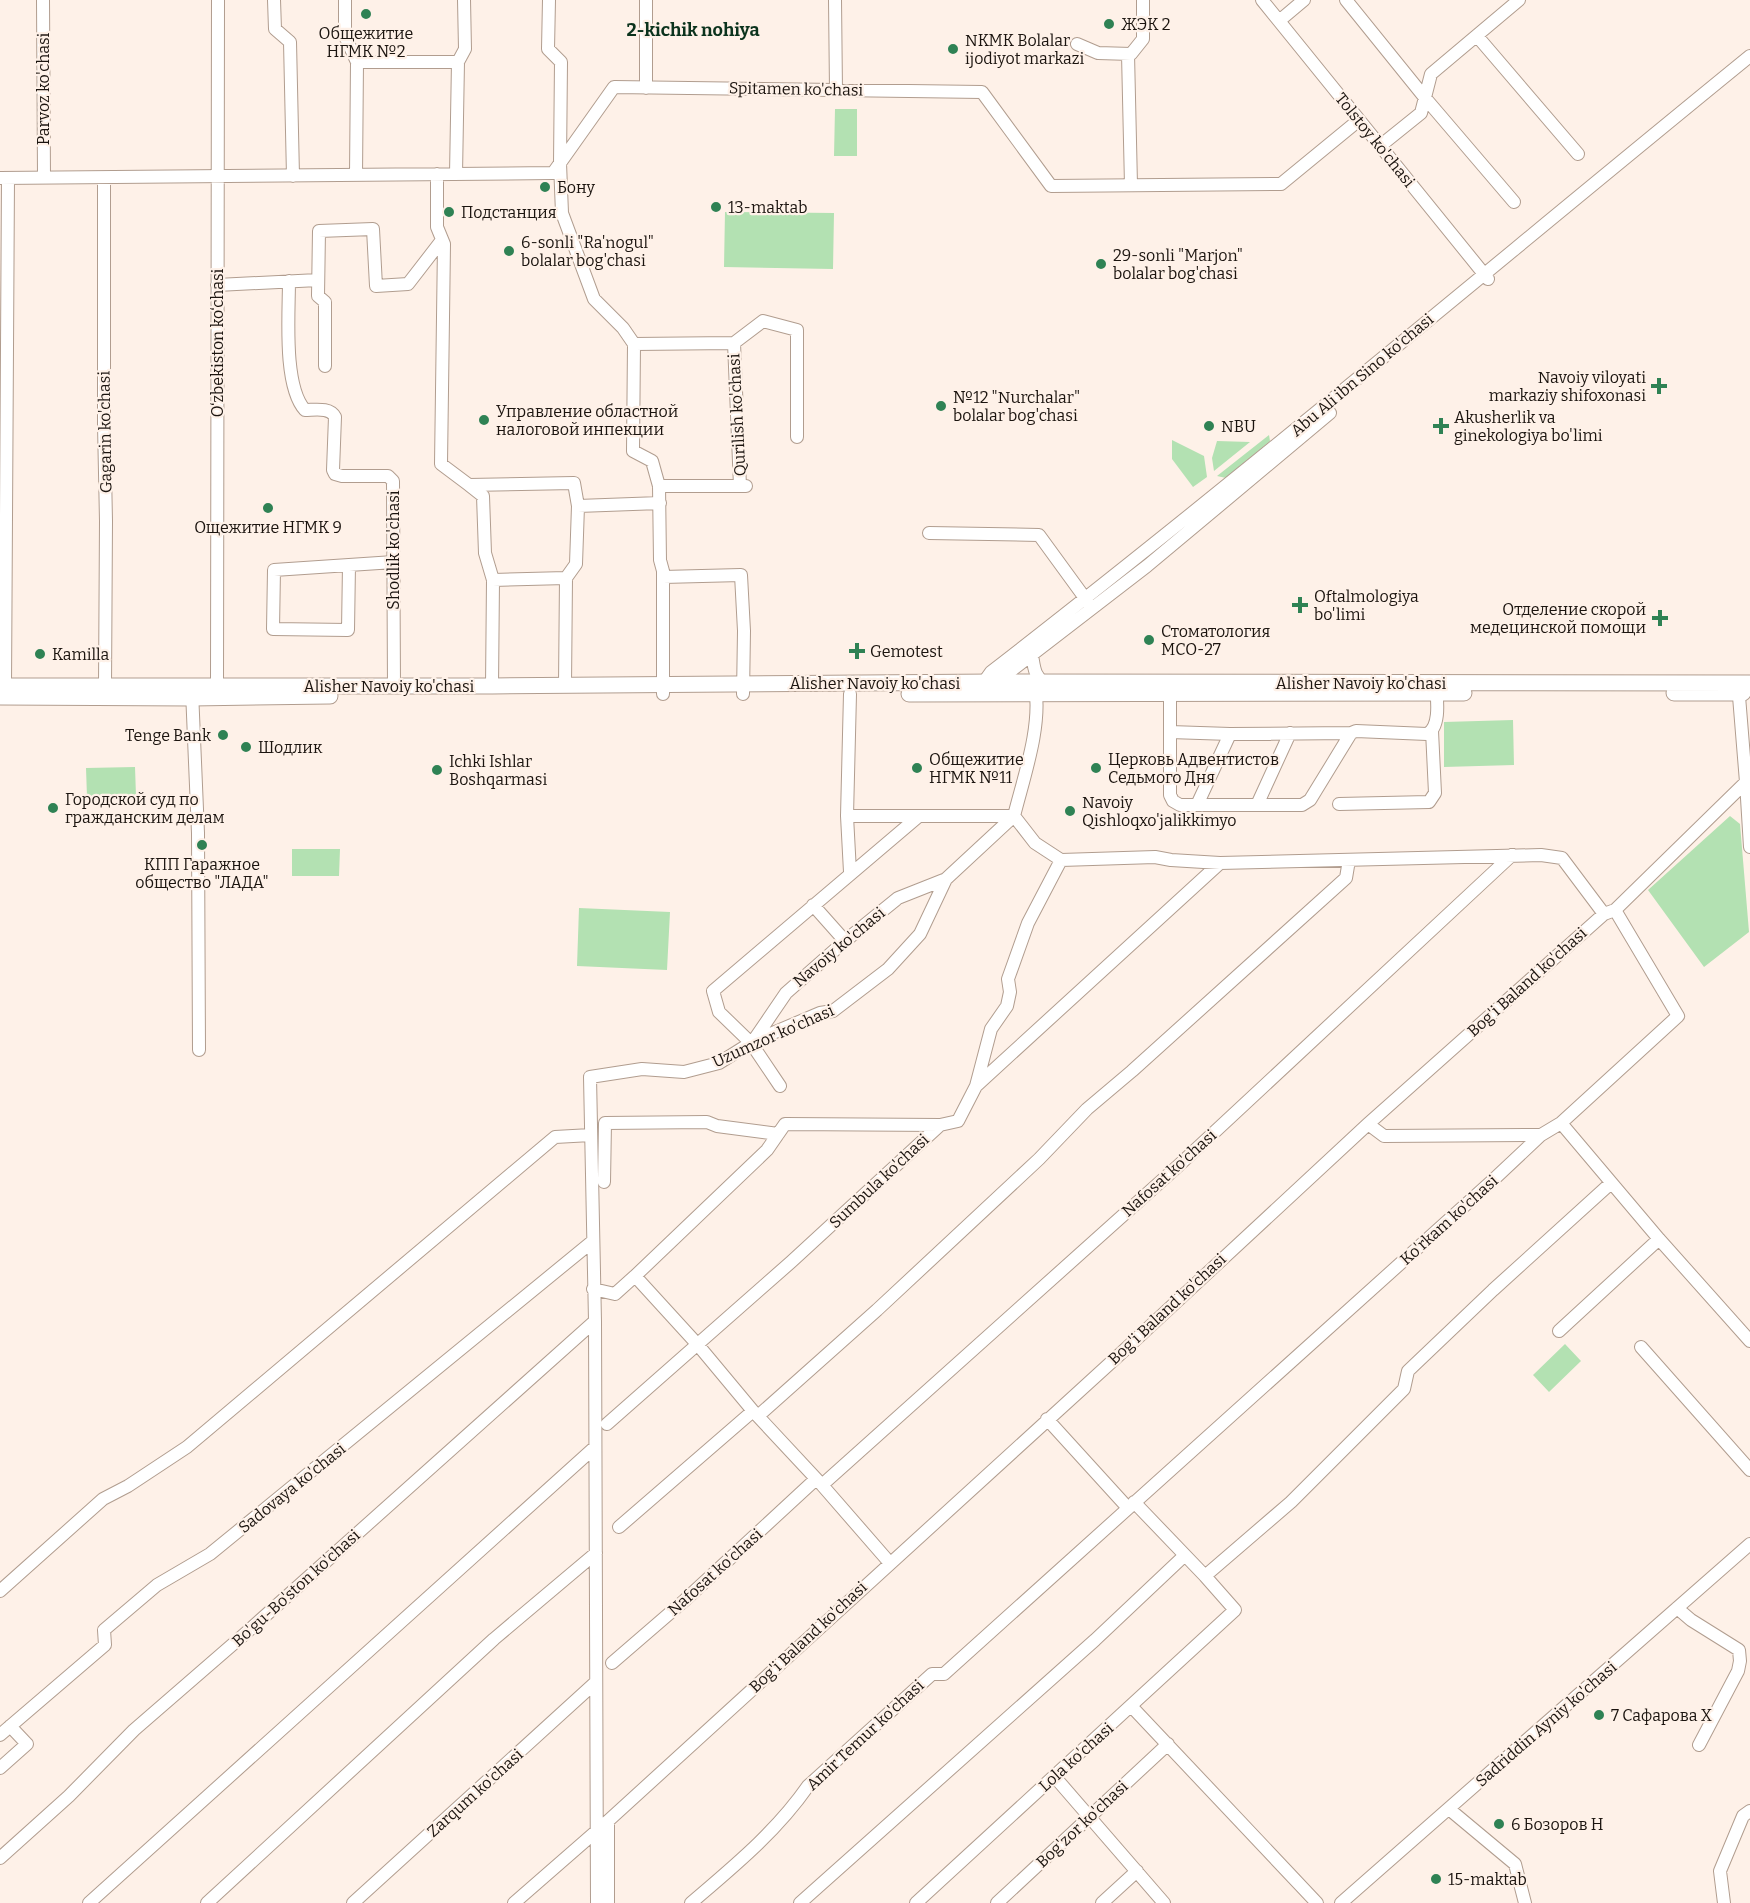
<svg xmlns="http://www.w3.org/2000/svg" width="1750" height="1903" font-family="Bitter,serif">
  <rect width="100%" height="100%" fill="#fef1e8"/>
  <!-- green -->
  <path fill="#b3e1b2" d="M835 109H857V156H834Z
    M725 212 834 213 833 269 724 267Z
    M1269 435 1270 441 1226 478 1217 476Z
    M1172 440 1204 456 1207 477 1193 487 1172 459Z
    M1217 441 1250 442 1214 471 1212 458Z
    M1513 720 1514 765 1444 767V722Z
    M135 767 136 796 87 797 86 768Z
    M1730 816 1740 824 1749 932 1704 967 1648 890Z
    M292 849H340L339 876H292Z
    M579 908 670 912 667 970 577 966Z
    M1565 1344 1581 1361 1549 1392 1533 1375Z"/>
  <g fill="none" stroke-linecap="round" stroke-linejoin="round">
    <defs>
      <path id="minor" d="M43 0 44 177
        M274 0 275 29 290 42 293 176
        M345 0V36L357 62 356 175
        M549 0 548 49 561 62 560 163 562 213 594 299 623 328 634 344
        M646 0V88
        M835 0 836 90
        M1262 0 1488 279
        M1346 0 1426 99 1514 202
        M1279 21 1304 0
        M1477 36 1578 154
        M1077 44 1098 53 1131 54 1143 39V0
        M1128 54 1131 185
        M357 62H458
        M1380 146 1421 113 1431 74 1519 0
        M437 174V227L444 244 441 464 469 485 574 483 578 506 576 564 566 578 565 685
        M456 174 458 62 465 49 464 0
        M0 178 553 173 614 87 982 92 1051 186 1281 184 1359 120
        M104 178V425L106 521 105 686
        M289 281C289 313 283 386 305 410 315 410 330 407 335 417L333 470 335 474 342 476H388L393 481 394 686
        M217 285 318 280
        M734 343 763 321 797 330V437
        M734 343 740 486
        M634 344 633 451 652 461 659 486 660 560 663 571V694
        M634 344 734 343
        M325 366V302L318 296 319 231 373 229 376 286 408 284 442 240
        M469 485 483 496 485 553 493 580 492 686
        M659 486H746
        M578 506 660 503
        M929 533 1039 535 1090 605
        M349 565 348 630 273 629 274 570 394 562
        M663 577 741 575 744 631 743 694
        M493 580 566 578
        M1032 655C1034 666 1034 677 1045 683
        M994 684 1147 566 1330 413
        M5 686 8 178
        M217 686 218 0
        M981 686 991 672C1248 473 1497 262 1750 56
        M1035 686C1042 726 1024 776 1014 816L1035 843 1061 860 1155 857 1171 860 1220 863 1541 855 1562 858 1604 914
        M1170 687V795L1173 801 1180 805H1302L1310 800 1351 733 1356 731 1427 734C1441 727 1437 699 1436 685
        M192 691 198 833 199 1050
        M850 694 847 816 850 872
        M1170 732 1230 734 1351 733
        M1746 782 1750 847
        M1339 804 1429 802 1435 793 1432 731
        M1197 805 1230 734
        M1257 805 1290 733
        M847 816H1014
        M813 905 845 941
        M754 1040 786 993 845 941 898 898 946 879
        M780 1086 751 1043 719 1012 713 991 919 816
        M976 1086 991 1029 1007 1006 1010 992 1008 979 1028 923 1061 860
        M1561 1123 1659 1239 1750 1341
        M1368 1124 1384 1136 1541 1135
        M604 1182 605 1123 707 1122 717 1126 778 1134
        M635 1276 767 1150 785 1124 940 1125
        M593 1289 615 1294 635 1276 698 1345 753 1411 822 1485 889 1562
        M1559 1331 1659 1239
        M1641 1347 1750 1470
        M758 1416 877 1310 1039 1159 1087 1109 1132 1071 1346 878 1349 860
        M1047 1419 1128 1508
        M607 1424 791 1262 940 1125 958 1121 976 1086 1220 863
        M822 1485 1178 1166 1512 855
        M1134 1502 1205 1576 1291 1502 1404 1389 1408 1371 1493 1290 1611 1183
        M619 1527 753 1411
        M0 1591 103 1499 128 1486 187 1447 555 1137 591 1135
        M1677 1608 1691 1620 1739 1650 1740 1661 1738 1671 1699 1745
        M612 1663 685 1600 816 1479
        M1132 1707 1317 1903
        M0 1735 105 1645 104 1630 157 1585 210 1554 593 1241
        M0 1768 27 1744 10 1726
        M1054 1776 1164 1903
        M1449 1809 1515 1864 1525 1903
        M608 1821V1903
        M0 1858 69 1796 134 1730 247 1632 595 1321
        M89 1903 594 1448
        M207 1903 494 1639 596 1553
        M353 1903 596 1682
        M514 1903 608 1821 1118 1356 1368 1124 1604 914 1615 910 1746 782 1738 684
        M597 1903 595 1321 590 1077 642 1069 684 1072 719 1063 754 1041 820 1013 833 1011 888 969 920 934 946 879 1014 816
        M691 1903C733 1867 776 1832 808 1786L932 1674H944L1492 1181 1541 1135 1561 1123 1678 1016 1615 910
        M800 1903 1095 1640 1184 1556
        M916 1903 1235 1610 1205 1576
        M997 1903 1168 1744
        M1102 1903 1137 1871
        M1341 1903 1750 1544
        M1724 1903 1720 1871 1743 1816 1750 1811"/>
      <path id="major" d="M0 686H492L994 682 1750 683
        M1674 693H1743
        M909 694 1464 693
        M0 697 192 698 330 696"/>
    </defs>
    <!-- minor casing -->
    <use href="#minor" stroke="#b19d8f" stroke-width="14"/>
    <!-- major casing -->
    <use href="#major" stroke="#b19d8f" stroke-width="17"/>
    <!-- minor -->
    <use href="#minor" stroke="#fff" stroke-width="12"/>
    <!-- major -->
    <use href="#major" stroke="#fff" stroke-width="15"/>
  </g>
  <!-- markers -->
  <g fill="#2f8254" stroke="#fef1e8" stroke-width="2">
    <circle cx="366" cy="14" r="6"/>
    <circle cx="1109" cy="24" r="6"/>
    <circle cx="953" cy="49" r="6"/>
    <circle cx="545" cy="187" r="6"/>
    <circle cx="716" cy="207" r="6"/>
    <circle cx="449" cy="212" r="6"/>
    <circle cx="509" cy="251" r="6"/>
    <circle cx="1101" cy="264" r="6"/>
    <path d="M1656 377h6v6h6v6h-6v6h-6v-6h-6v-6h6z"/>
    <circle cx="941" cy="406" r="6"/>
    <circle cx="484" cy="420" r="6"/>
    <circle cx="1209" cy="426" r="6"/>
    <path d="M1438 417h6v6h6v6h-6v6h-6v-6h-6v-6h6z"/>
    <circle cx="268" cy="508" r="6"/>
    <path d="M1297 596h6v6h6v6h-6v6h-6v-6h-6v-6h6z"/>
    <path d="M1657 609h6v6h6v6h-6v6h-6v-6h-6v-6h6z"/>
    <circle cx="1149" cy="640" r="6"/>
    <path d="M854 642h6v6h6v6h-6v6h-6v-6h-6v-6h6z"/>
    <circle cx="40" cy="654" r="6"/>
    <circle cx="223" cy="735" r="6"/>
    <circle cx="246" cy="747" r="6"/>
    <circle cx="917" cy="768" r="6"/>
    <circle cx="1096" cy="768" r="6"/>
    <circle cx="437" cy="770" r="6"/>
    <circle cx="53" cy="808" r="6"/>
    <circle cx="1070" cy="811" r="6"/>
    <circle cx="202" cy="845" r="6"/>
    <circle cx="1599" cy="1715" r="6"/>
    <circle cx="1499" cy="1824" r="6"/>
    <circle cx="1436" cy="1879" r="6"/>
  </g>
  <g text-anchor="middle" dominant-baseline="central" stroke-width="4.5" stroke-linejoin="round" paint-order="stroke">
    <!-- poi labels -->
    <g font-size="16" fill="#1b140f" stroke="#fef1e8" text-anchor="start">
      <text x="1121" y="24">ЖЭК 2</text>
      <text x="366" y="33" text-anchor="middle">Общежитие<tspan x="366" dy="18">НГМК №2</tspan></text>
      <text x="965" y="40">NKMK Bolalar<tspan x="965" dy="18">ijodiyot markazi</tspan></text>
      <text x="557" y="187">Бону</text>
      <text x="728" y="207">13-maktab</text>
      <text x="461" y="212">Подстанция</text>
      <text x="521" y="242">6-sonli "Ra'nogul"<tspan x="521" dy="18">bolalar bog'chasi</tspan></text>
      <text x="1113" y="255">29-sonli "Marjon"<tspan x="1113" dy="18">bolalar bog'chasi</tspan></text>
      <text x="1646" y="377" text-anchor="end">Navoiy viloyati<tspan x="1646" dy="18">markaziy shifoxonasi</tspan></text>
      <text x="953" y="397">№12 "Nurchalar"<tspan x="953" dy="18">bolalar bog'chasi</tspan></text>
      <text x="496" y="411">Управление областной<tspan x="496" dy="18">налоговой инпекции</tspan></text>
      <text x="1454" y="417">Akusherlik va<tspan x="1454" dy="18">ginekologiya bo'limi</tspan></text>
      <text x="1221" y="426">NBU</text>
      <text x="268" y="527" text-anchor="middle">Ощежитие НГМК 9</text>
      <text x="1314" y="596">Oftalmologiya<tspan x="1314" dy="18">bo'limi</tspan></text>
      <text x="1646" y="609" text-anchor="end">Отделение скорой<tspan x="1646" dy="18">медецинской помощи</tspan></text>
      <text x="1161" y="631">Стоматология<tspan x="1161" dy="18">МСО-27</tspan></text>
      <text x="870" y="651">Gemotest</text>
      <text x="52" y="654">Kamilla</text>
      <text x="211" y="735" text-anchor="end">Tenge Bank</text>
      <text x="258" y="747">Шодлик</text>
      <text x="929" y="759">Общежитие<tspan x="929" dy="18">НГМК №11</tspan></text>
      <text x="1108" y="759">Церковь Адвентистов<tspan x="1108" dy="18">Седьмого Дня</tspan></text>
      <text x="449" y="761">Ichki Ishlar<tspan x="449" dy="18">Boshqarmasi</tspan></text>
      <text x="65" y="799">Городской суд по<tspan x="65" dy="18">гражданским делам</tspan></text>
      <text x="1082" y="802">Navoiy<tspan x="1082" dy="18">Qishloqxo'jalikkimyo</tspan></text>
      <text x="202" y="864" text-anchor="middle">КПП Гаражное<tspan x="202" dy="18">общество "ЛАДА"</tspan></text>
      <text x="1611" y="1715">7 Сафарова Х</text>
      <text x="1511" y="1824">6 Бозоров Н</text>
      <text x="1448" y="1879">15-maktab</text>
    </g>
    <!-- street labels -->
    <g font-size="16" fill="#1b140f" stroke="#fef1e8">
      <text transform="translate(43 89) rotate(-90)">Parvoz ko'chasi</text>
      <text transform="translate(796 89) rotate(1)">Spitamen ko'chasi</text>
      <text transform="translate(1375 140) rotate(51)">Tolstoy ko'chasi</text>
      <text transform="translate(217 343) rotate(-90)">O‘zbekiston ko‘chasi</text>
      <text transform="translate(1362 375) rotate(-40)">Abu Ali ibn Sino ko'chasi</text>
      <text transform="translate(737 415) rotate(-93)">Qurilish ko'chasi</text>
      <text transform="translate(105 432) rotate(-91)">Gagarin ko'chasi</text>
      <text transform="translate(393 550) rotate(-90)">Shodlik ko'chasi</text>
      <text x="875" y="683">Alisher Navoiy ko'chasi</text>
      <text x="1361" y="683">Alisher Navoiy ko'chasi</text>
      <text x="389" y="686">Alisher Navoiy ko'chasi</text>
      <text transform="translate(839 947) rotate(-40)">Navoiy ko'chasi</text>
      <text transform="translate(1527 982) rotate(-42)">Bog'i Baland ko'chasi</text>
      <text transform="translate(773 1036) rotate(-24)">Uzumzor ko'chasi</text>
      <text transform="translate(1169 1173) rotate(-42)">Nafosat ko'chasi</text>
      <text transform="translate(879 1181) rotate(-43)">Sumbula ko'chasi</text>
      <text transform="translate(1449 1220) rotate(-42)">Ko'rkam ko'chasi</text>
      <text transform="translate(1167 1309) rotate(-43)">Bog'i Baland ko'chasi</text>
      <text transform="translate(292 1488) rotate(-39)">Sadovaya ko'chasi</text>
      <text transform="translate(715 1572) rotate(-42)">Nafosat ko'chasi</text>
      <text transform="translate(296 1588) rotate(-42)">Bo'gu-Bo'ston ko'chasi</text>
      <text transform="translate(808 1637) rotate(-43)">Bog'i Baland ko'chasi</text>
      <text transform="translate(1546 1724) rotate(-41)">Sadriddin Ayniy ko'chasi</text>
      <text transform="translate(865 1735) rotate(-43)">Amir Temur ko'chasi</text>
      <text transform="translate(1076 1757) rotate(-42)">Lola ko'chasi</text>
      <text transform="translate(475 1793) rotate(-42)">Zarqum ko'chasi</text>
      <text transform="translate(1082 1824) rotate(-43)">Bog'zor ko'chasi</text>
    </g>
    <!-- neighbourhood labels -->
    <g font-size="18" font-weight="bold" fill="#0b331d" stroke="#fef1e8">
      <text x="693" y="30">2-kichik nohiya</text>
    </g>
  </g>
</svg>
